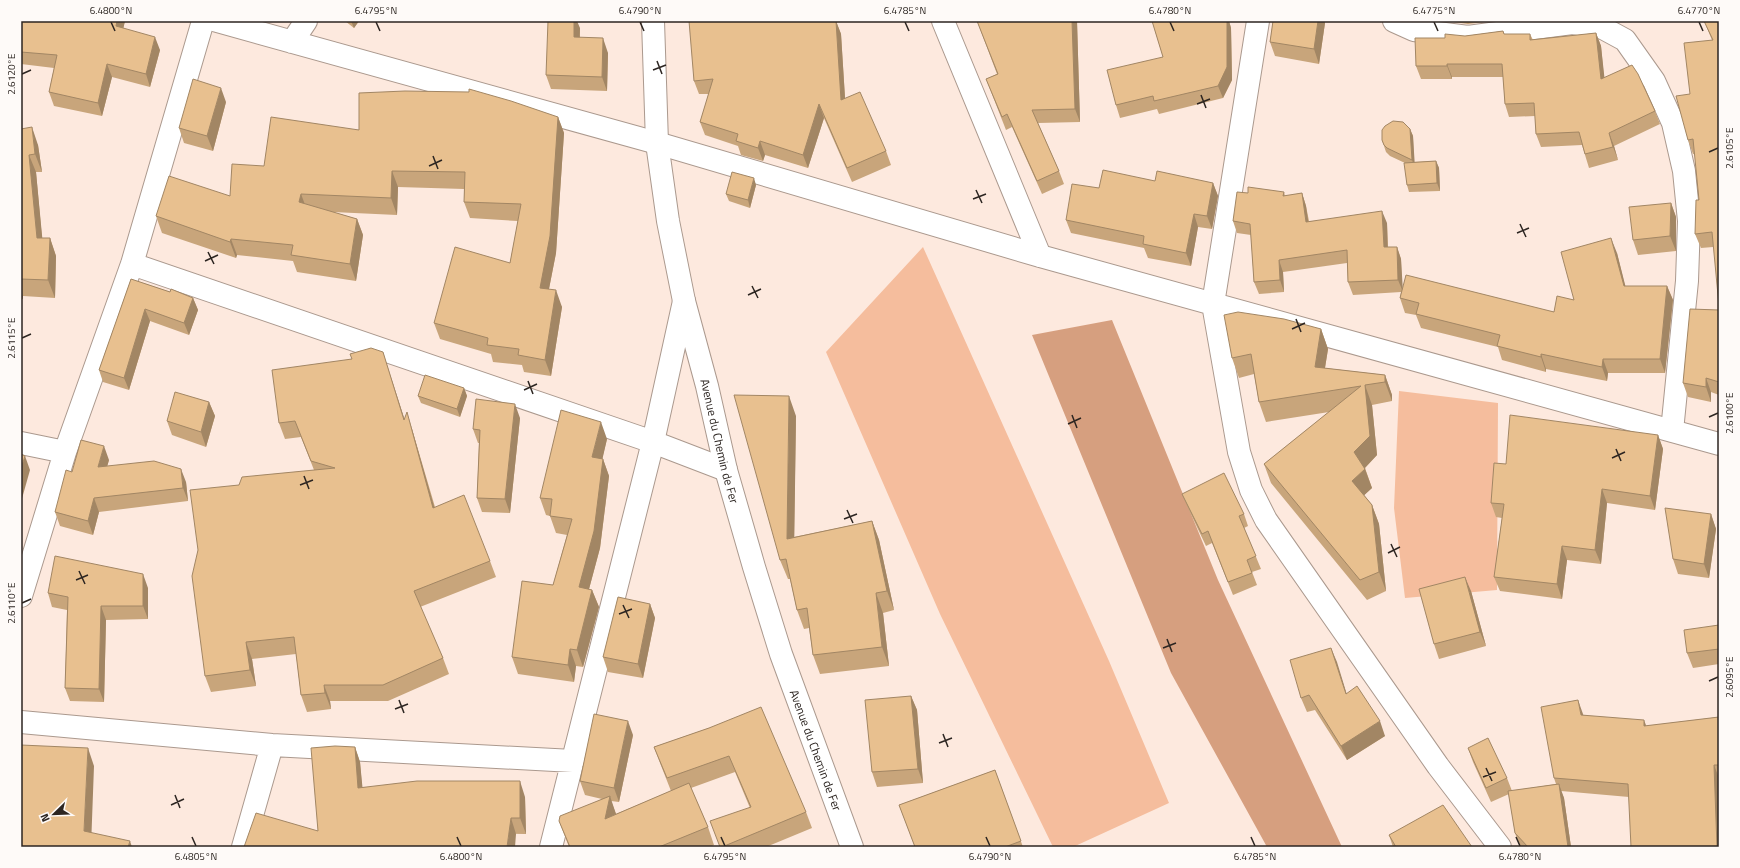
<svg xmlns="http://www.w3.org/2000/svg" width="1740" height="868" font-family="'Titillium Web',sans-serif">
  <rect width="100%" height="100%" fill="#fde9de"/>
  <!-- green -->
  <path fill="#f5bd9d" d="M923 247 1109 661 1169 803 1073 847H1053L940 614 826 352Z
    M1399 391 1498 403 1497 590 1405 598 1394 508Z"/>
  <!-- forest -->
  <path fill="#d69f7f" d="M1112 320 1218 580 1342 847H1267L1171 673 1032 335Z"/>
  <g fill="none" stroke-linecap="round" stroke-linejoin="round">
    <defs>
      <path id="minor" d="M217 21 657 143 1040 256 1719 444
        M943 21 1040 256
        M1258 21 1213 304 1239 452 1251 490 1266 520 1438 766 1500 847
        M1394 21 1414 30 1468 37 1572 23 1601 27 1625 40 1654 81 1673 123 1684 171 1689 221 1687 281 1672 431
        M292 42 306 21
        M132 264 653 442 726 470
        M21 443 65 452
        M21 596 65 452 132 264 203 21
        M21 722 272 745 573 761
        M243 847 272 745
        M551 847 653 442 684 301"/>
      <g id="tertiary">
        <path id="s1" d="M653 21 657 143 668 221 684 301 707 386 726 470 754 567 781 654 852 847"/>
      </g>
    </defs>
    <!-- minor casing -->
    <use href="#minor" stroke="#ab998e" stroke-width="24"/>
    <!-- tertiary casing -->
    <use href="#tertiary" stroke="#ab998e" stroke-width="24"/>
    <!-- minor -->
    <use href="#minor" stroke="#fff" stroke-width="22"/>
    <!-- tertiary -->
    <use href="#tertiary" stroke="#fff" stroke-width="22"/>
  </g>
  <!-- wall -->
  <path fill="#c8a57b" d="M21 21H125L123 28 160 50 150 87 112 77 102 116 54 106 49 92 54 68 21 64Z
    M345 21H359L354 28Z
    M836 21 841 34 845 98 886 151 891 165 852 182 824 118 808 168 765 155 763 161 741 155 738 146 705 135 700 122 709 94H699L694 81Z
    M977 21H1077L1080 122 1038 123 1059 171 1064 184 1042 194 1012 127 1006 130 986 79 997 74Z
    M1152 21H1229L1231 28 1232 80 1223 98 1159 114 1157 109 1120 118 1116 105 1163 57Z
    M1273 21H1324L1325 23 1319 64 1275 56 1270 42Z
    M1446 21H1493L1468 24Z
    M1704 21H1719L1713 247 1701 248 1695 234 1699 200 1695 154H1693L1688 140 1690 94 1712 40Z
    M580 28V37L608 53 607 91 551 89 546 75Z
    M1503 31 1504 34H1530L1533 40 1596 33 1601 46 1604 78 1655 111 1660 124 1614 146 1618 160 1589 168 1582 145 1541 147 1536 134 1535 116 1509 117 1505 104 1503 77H1452V79H1421L1416 66 1445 38 1465 36Z
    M226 102 213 151 184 143 179 128Z
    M558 117 564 133 556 253 549 289 562 307 551 376 524 372 522 365 493 362 491 354 440 339 434 323 510 263 518 221 470 218 464 202V189L398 187 397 215 333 212 357 219 363 235 356 281 297 272 293 261 237 255 236 258 162 233 156 216 230 196 264 166 359 130Z
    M21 129 38 145 42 172H36L42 238H50L56 256 55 298 23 296V299H21Z
    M1410 129 1413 136 1414 162 1436 161 1439 168 1440 191 1409 192 1407 185 1405 163 1390 156 1386 152 1382 140Z
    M1155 181 1213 183 1218 196 1212 229 1198 227 1191 266 1148 258 1144 248 1071 233 1066 220 1099 188Z
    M756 185 750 208 729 201 726 194Z
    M1284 192 1285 196 1302 193 1306 206 1309 221 1387 223 1388 247H1397L1401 259 1402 288 1554 312 1574 300 1617 253 1625 286H1667L1673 300 1665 373H1608L1607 381 1546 369V372L1502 360 1498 347 1421 328 1416 315 1405 313 1400 298 1401 292 1353 295 1348 282 1347 263 1283 272 1284 292 1259 294 1254 282 1251 235 1237 233 1233 221 1248 193Z
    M1671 203 1676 217V251L1638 255 1633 240Z
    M131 279 170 292 193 298 198 310 189 335 150 321 129 390 103 382 99 370Z
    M1719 310V395L1711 392V402L1688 397 1683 383Z
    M1321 329 1328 349 1325 368 1385 375 1392 395V401L1372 405 1377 455 1365 468 1372 488 1364 495 1372 505 1379 524 1386 591 1367 600 1271 483 1264 464 1329 412 1266 422 1259 402 1254 374 1239 378 1232 358Z
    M383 352 388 368 404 419 412 429 435 507 490 561 496 577 420 607 443 658 449 674 388 701H330L331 709 307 712 301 695 296 654 252 659 256 686 211 692 205 676 239 485 314 470 301 437 285 439 279 423 352 359Z
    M464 388 467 396 460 417 421 403 418 396Z
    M209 402 215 416 206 447 172 435 167 421Z
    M796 416 794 537 872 521 879 540 894 610 883 613 889 666 820 674 813 655 809 628 804 629 797 610 790 579H788L780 560Z
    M520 418 510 513 482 512 477 498 479 443H478L473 429Z
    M1658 435 1663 449 1655 510 1607 503 1601 564 1567 560 1562 599 1500 591 1494 577 1502 518 1496 517 1491 503 1506 464Z
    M607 439 602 459H603L609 476 600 548 589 589 592 590 599 607 583 667 576 666 574 682 518 674 512 657 553 585 567 535 556 533 550 516 546 515 540 498Z
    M109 460 107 466 186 482 188 501 99 512 93 535 60 526 55 512 72 472Z
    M1182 494 1244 514 1248 526 1244 528 1261 569 1252 572 1257 585 1233 595 1212 543 1206 546 1187 506Z
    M1711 514 1716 529 1709 578 1678 574 1673 559Z
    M148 588V619L106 620 104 702 70 701 65 688 67 610 52 607 48 593Z
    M1471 591 1486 646 1439 659 1434 644Z
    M650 604 655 618 643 678 608 672 603 657Z
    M1719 625V664L1693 668 1687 653Z
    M1331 648 1346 693 1385 736 1347 760 1315 710 1307 712 1301 698Z
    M911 696 917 710 923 783 877 787 872 772Z
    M1583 715 1646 726 1719 717V847L1629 797 1561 791 1564 798 1571 847H1520L1515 833 1509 794 1491 802 1473 762 1468 748 1507 778 1512 791 1556 784 1554 778Z
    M709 728 806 812 812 828 766 847H720L750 808 735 772 691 788 708 827 714 845 710 847H569L559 821 602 799 585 795 580 781 633 735 619 802 611 801 616 814 671 791 660 763 654 747Z
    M355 747 360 762 362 787 525 797 526 834 318 831Z
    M995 770 1023 847H915L899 805Z
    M1389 835 1472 847H1393Z"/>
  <!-- shaded-wall -->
  <path fill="#a28664" d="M117 21H125L121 39 116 26Z
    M351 21H359L354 28Z
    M574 21H577L580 28 579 51 574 37Z
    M836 21 841 34 846 114 841 100Z
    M1072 21H1077L1080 122 1075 109Z
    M1227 21H1229L1231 28 1232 80 1223 98 1218 86Z
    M1318 21H1324L1325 23 1319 64 1314 49Z
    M1596 33 1601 46 1606 92 1601 79Z
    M155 37 160 50 150 87 146 74Z
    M603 38 608 53 607 91 602 77Z
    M107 64 112 77 102 116 98 103Z
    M1447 64 1452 77V79L1447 66Z
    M221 88 226 102 213 151 207 136Z
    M819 104 824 118 808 168 803 155Z
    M558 117 564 133 556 253 546 304 540 288Z
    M32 127 38 145 42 172 35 154Z
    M1410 129 1413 136 1415 168 1412 160Z
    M1609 133 1614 146 1618 160 1613 147Z
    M760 141 765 155 763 161 758 148Z
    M29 155 36 172 44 256 37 238Z
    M1436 161 1439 168 1440 191 1437 183Z
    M392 171 398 187 397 215 391 198Z
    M754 178 756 185 750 208 748 200Z
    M1213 183 1218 196 1212 229 1207 216Z
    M1302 193 1306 206 1310 234 1306 222Z
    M301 194 307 210 299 202Z
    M1671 203 1676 217V251L1670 236Z
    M1382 211 1387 223 1388 259 1384 247Z
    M1194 214 1198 227 1191 266 1186 253Z
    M357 219 363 235 356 281 350 264Z
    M50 238 56 256 55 298 48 280Z
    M1611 238 1617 253 1629 300 1624 286Z
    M231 239 237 255 236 258 230 242Z
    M1397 247 1401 259 1403 292 1398 280Z
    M1279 260 1283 272 1284 292 1280 280Z
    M1667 286 1673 300 1665 373 1660 359Z
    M556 290 562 307 551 376 545 360Z
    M21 291 23 296V299L21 295Z
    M193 298 198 310 189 335 184 323Z
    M145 309 150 321 129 390 124 378Z
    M1321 329 1328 349 1322 386 1315 367Z
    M383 352 388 368 410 436 404 420Z
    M1541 354 1546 369V372L1541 357Z
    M1603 359 1608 373 1607 381 1602 367Z
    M1385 375 1392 395V401L1385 382Z
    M1706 378 1711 392V402L1706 387Z
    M1365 385 1372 405 1377 455 1361 472 1354 452Z
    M464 388 467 396 460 417 457 409Z
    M789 396 796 416 794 558 787 539Z
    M209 402 215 416 206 447 201 432Z
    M515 404 520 418 510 513 505 499Z
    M407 412 412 429 439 524 433 508Z
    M601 422 607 439 599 474 592 457Z
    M1658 435 1663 449 1655 510 1650 496Z
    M104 446 109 460 103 481 98 467Z
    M25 456 30 470 21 502V469Z
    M603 459 609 476 600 548 585 604 579 587Z
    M181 469 186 482 188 501 183 488Z
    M1365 469 1372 488 1359 500 1352 481Z
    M1602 489 1607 503 1601 564 1595 550Z
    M94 498 99 512 93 535 88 521Z
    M1372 505 1379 524 1386 591 1379 572Z
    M1711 514 1716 529 1709 578 1704 564Z
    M872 521 879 540 894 610 887 591Z
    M1562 546 1567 560 1562 599 1557 584Z
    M143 574 148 588V619L143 606Z
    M1465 577 1471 591 1486 646 1480 632Z
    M592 590 599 607 583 667 577 650Z
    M876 593 883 613 889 666 882 647Z
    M650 604 655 618 643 678 638 664Z
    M101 606 106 620 104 702 99 689Z
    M246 642 252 659 256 686 250 670Z
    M1331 648 1337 662 1351 708 1346 694Z
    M570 649 576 666 574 682 568 665Z
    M324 685 330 701 331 709 325 693Z
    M911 696 917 710 923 783 918 769Z
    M1578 700 1583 714 1586 728 1581 715Z
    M1644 720 1649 733 1644 726Z
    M628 721 633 735 619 802 614 788Z
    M1380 721 1385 736 1347 760 1341 746Z
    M355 747 360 762 364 803 358 788Z
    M88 748 94 766 91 847 84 831Z
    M1714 765 1719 778V847H1717Z
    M520 781 525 797 526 834 520 818Z
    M1559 784 1564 798 1571 847H1568Z
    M610 796 616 814 605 819Z
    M511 818 516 834 515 847H507Z
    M130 841 132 847H128Z"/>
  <!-- building -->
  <path fill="#e8c08f" stroke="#a28664" d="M21 21H117L116 26 155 37 146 74 107 64 98 103 49 92 57 55 21 52Z
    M548 21H574V37L603 38 602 77 546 75Z
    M689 21H836L841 100 860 92 886 151 847 168 819 104 803 155 760 141 758 148 736 141 738 134 700 122 713 79 694 81Z
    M977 21H1072L1075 109 1032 110 1059 171 1037 181 1007 114 1002 117 986 79 998 74Z
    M1152 21H1227V67L1218 86 1154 101 1153 96 1116 105 1107 70 1163 57Z
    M1273 21H1318L1314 49 1270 42Z
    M1704 21H1719V306L1712 232 1695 234 1696 200H1699L1693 139 1688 140 1676 96 1690 94 1684 43 1713 40Z
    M1503 31 1504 34H1530V40L1596 33 1601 79 1632 65 1638 74 1655 111 1609 133 1613 147 1585 154 1579 132 1536 134 1534 103 1505 104 1502 64H1447V66H1416L1415 38H1445V34L1465 36Z
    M193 79 221 88 207 136 179 128Z
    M469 89 511 101 558 117 550 236 540 288 556 290 545 360 518 355 519 349 487 345 488 338 434 323 455 247 510 263 521 204 464 202 465 172 392 171 391 198 301 194 299 202 357 219 350 264 291 255 293 245 231 239 230 242 156 216 169 176 230 196 232 164 264 166 271 117 359 130V93L405 91 469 92Z
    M1393 121 1403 122 1410 129 1412 160 1387 148 1384 145 1382 140V130L1385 126Z
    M32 127 35 154 29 155 37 238H50L48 280 21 279V129Z
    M1436 161 1437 183 1407 185 1404 163Z
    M1103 170 1155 181 1157 171 1213 183 1207 216 1194 214 1186 253 1143 244 1144 236 1066 220 1072 184 1099 188Z
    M732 172 754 178 748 200 726 194Z
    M1248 187 1284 192 1283 196 1302 193 1306 222 1382 211 1384 247H1397L1398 280 1348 282 1347 250 1279 260 1280 280 1254 282 1250 224 1233 221 1237 192 1248 193Z
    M1671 203 1670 236 1633 240 1629 207Z
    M1611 238 1624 286H1667L1660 359H1603L1602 367 1541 354V357L1497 346 1500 335 1416 314 1419 303 1400 298 1406 275 1554 312 1557 296 1574 300 1561 252Z
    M131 279 170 292 171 289 193 298 184 323 145 309 124 378 99 370Z
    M1690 309 1719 310V382L1706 378V387L1683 383Z
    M1238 312 1284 319 1321 329 1315 367 1385 375V382L1365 385 1370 436 1354 452 1365 469 1352 481 1372 505 1379 572 1360 580 1264 464 1361 386 1259 402 1251 354 1232 358 1224 315Z
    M371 348 383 352 404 420 407 412 433 508 464 495 490 561 414 591 443 658 383 685H324L325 693 301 695 294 637 246 642 250 670 205 676 192 576 198 550 190 490 239 485 242 477 335 468 311 461 295 421 279 423 272 370 352 359 350 354Z
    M425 375 464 388 457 409 418 396Z
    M175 392 209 402 201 432 167 421Z
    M734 395 789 396 787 539 872 521 887 591 876 593 882 647 813 655 807 608 797 610 786 559 780 560Z
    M476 399 515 404 505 499 477 498 480 430 473 429Z
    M561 410 601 422 592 457 603 459 594 531 579 587 592 590 577 650 570 649 568 665 512 657 522 581 553 585 572 519 550 516 552 499 540 498Z
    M1510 415 1658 435 1650 496 1602 489 1595 550 1562 546 1557 584 1494 577 1504 504 1491 503 1494 463 1506 464Z
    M81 440 104 446 98 467 154 461 181 469 183 488 94 498 88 521 55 512 66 470 72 472Z
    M21 454 25 456 21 469Z
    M1224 473 1244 514 1239 516 1256 556 1247 560 1252 573 1228 582 1208 531 1202 534 1182 494Z
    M1665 508 1711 514 1704 564 1673 559Z
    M55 556 143 574V606H101L99 689 65 688 68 597 48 593Z
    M1465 577 1480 632 1434 644 1419 589Z
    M618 597 650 604 638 664 603 657Z
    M1719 625V649L1687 653 1684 630Z
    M1331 648 1346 694 1357 686 1380 721 1341 746 1309 695 1301 698 1290 660Z
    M911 696 918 769 872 772 865 700Z
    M1578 700 1581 715 1644 720V726L1719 717V765H1714L1717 847H1631L1628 784 1554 778 1541 707Z
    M761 707 806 812 722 847H720L710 821 751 807 729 756 667 778 654 747 709 728Z
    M594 714 628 721 614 788 580 781Z
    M1488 738 1507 778 1486 788 1468 748Z
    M21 745 88 748 84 831 130 841 128 847H21Z
    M335 746 355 747 358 788 417 781H520V818H511L507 847H244L256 813 318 831 311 748Z
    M995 770 1021 841 1005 847H915L899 805Z
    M689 783 708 827 659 847H570L559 821 560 816 610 796 605 819Z
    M1559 784 1568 847H1528L1515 833 1508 791Z
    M1443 805 1472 847H1396L1389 835Z"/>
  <!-- ticks -->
  <path fill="none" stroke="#2c2521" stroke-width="1.5" d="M111 22 115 31M376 22 380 31M640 22 644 31M905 22 909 31M1170 22 1174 31M1434 22 1438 31M1699 22 1703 31M657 61 662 74M653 70 666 65M22 74 31 70M1201 95 1206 108M1197 104 1210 99M1709 152 1718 148M433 156 438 169M429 166 442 160M976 190 982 203M973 199 986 194M1520 224 1526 237M1517 233 1529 228M208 252 214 264M205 261 218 255M752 286 758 298M748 295 761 289M1296 319 1301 332M1292 329 1305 323M22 338 31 334M528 381 533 394M524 390 537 384M1072 415 1077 428M1709 417 1718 413M1068 424 1081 418M1616 449 1621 461M1612 458 1625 452M304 476 309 489M300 485 313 480M847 510 853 523M844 519 857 514M1391 544 1397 557M1388 553 1400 547M79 571 85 584M76 580 88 575M22 603 31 599M623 605 629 618M619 614 632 609M1167 639 1172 652M1163 648 1176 643M1709 681 1718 677M399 700 404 713M395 709 408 704M943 734 948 747M939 743 952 738M1486 768 1492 781M1483 777 1496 772M175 795 180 808M171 805 184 799M192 837 196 846M457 837 461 846M721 837 725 846M986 837 990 846M1251 837 1255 846M1516 837 1520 846"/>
  <g text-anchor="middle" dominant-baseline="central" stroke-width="3" stroke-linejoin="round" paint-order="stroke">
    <!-- street labels -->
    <g font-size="12" fill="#2c2521" stroke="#fefaf8">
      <text stroke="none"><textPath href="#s1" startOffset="427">Avenue du Chemin de Fer</textPath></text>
      <text stroke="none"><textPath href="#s1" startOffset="751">Avenue du Chemin de Fer</textPath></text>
    </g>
  </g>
  <!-- border -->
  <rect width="1740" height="868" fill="none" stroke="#fefaf8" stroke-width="44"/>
  <!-- north arrow -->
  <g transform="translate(54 814) rotate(247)" stroke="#fefaf8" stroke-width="3" paint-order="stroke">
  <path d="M0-3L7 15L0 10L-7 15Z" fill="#2c2521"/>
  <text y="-6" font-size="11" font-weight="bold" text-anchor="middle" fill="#2c2521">N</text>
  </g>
  <rect x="22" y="22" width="1696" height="824" fill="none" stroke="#2c2521" stroke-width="1.5"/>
  <g font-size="10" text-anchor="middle" fill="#2c2521">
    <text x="111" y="14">6.4800°N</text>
    <text x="376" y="14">6.4795°N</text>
    <text x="640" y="14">6.4790°N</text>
    <text x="905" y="14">6.4785°N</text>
    <text x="1170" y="14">6.4780°N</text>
    <text x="1434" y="14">6.4775°N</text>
    <text x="1699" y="14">6.4770°N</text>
    <text transform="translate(11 74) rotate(-90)" y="4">2.6120°E</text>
    <text transform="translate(1729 148) rotate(-90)" y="4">2.6105°E</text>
    <text transform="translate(11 338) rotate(-90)" y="4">2.6115°E</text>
    <text transform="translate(1729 413) rotate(-90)" y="4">2.6100°E</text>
    <text transform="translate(11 603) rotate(-90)" y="4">2.6110°E</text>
    <text transform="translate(1729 677) rotate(-90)" y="4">2.6095°E</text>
    <text x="196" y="860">6.4805°N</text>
    <text x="461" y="860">6.4800°N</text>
    <text x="725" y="860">6.4795°N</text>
    <text x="990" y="860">6.4790°N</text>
    <text x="1255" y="860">6.4785°N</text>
    <text x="1520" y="860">6.4780°N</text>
  </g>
</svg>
